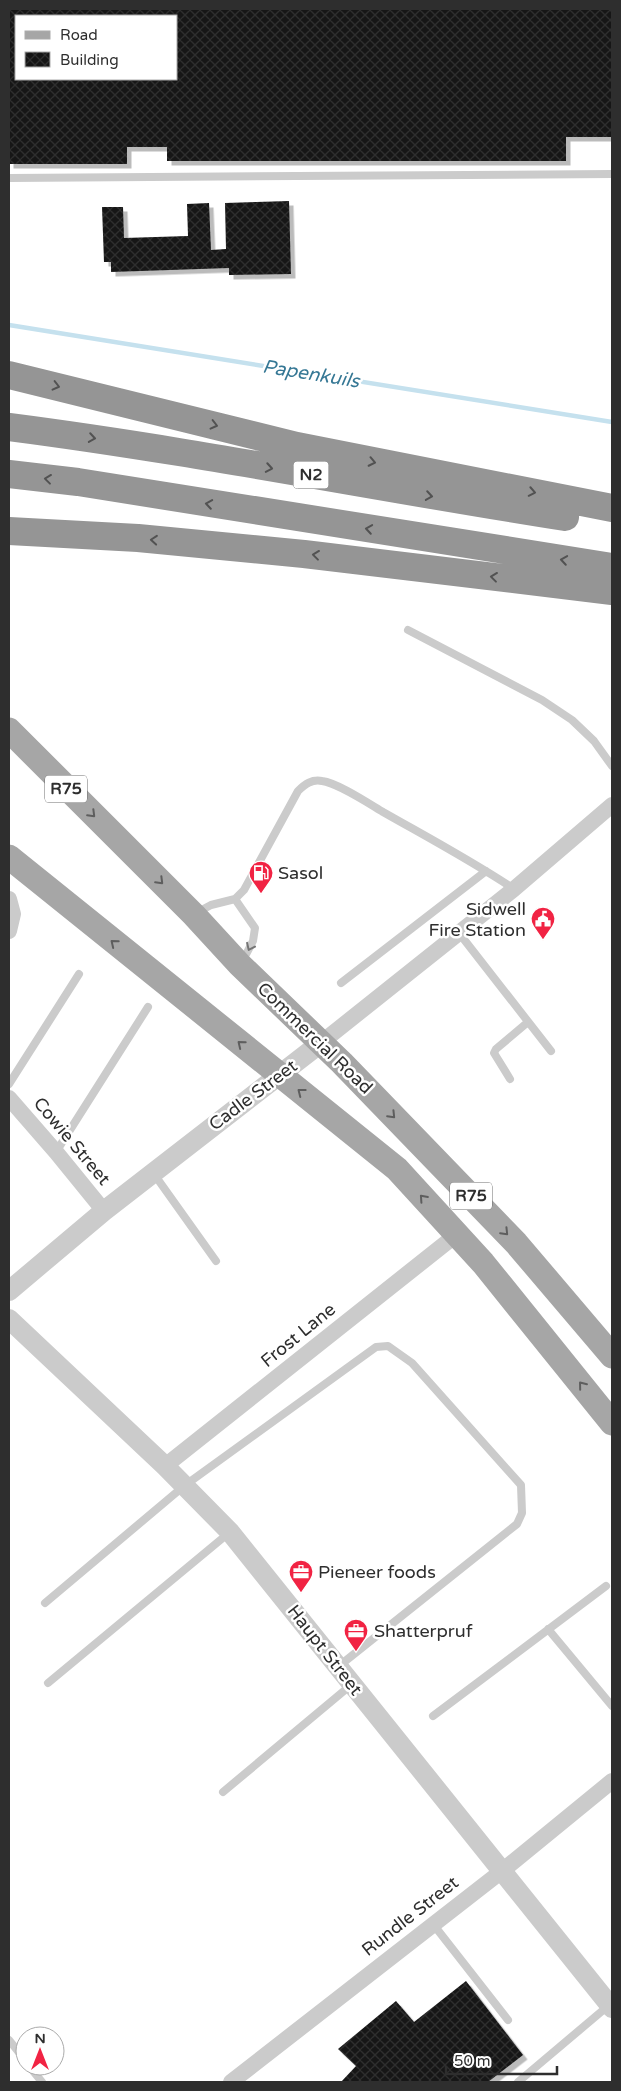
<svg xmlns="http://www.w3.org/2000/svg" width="621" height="2091" font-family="'Varela Round',sans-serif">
  <defs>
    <pattern id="building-cross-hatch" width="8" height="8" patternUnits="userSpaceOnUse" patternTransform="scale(1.25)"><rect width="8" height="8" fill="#151515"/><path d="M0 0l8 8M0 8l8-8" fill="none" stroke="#2f2f2f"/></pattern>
    <filter id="shadow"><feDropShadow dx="4.5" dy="4.5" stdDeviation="0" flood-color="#0004"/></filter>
  </defs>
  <rect width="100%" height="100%" fill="#fff"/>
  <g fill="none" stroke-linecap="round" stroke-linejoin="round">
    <!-- stream -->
    <path stroke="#c5e1ee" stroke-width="4.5" d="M9 325 612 422"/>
  </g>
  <!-- building -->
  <path fill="url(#building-cross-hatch)" fill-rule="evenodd" filter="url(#shadow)" d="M9 9H612V137H566V161H167V147H127V164H9ZM16 16H176V79H16Z
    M289 201 291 274 229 275V268L111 272V262H104L102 207H123L124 238 188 236 187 204 209 203 211 250 226 249 225 203Z
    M466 1981 523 2055 488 2082H341L356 2066 338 2049 396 2001 414 2022Z"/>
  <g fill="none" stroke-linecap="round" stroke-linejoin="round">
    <!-- service -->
    <path stroke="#cbcbcb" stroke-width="8" d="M9 178 612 174
      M408 630 542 700 572 720 594 741 612 766
      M235 899 255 928 253 941 242 962
      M196 913 211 905 235 899 244 890 298 791C305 784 312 779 322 781 338 783 368 803 383 812 427 837 472 861 514 889
      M459 933 551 1051
      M341 983 486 871
      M510 1079 494 1053 496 1049 528 1022
      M9 1084 79 974
      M56 1152 148 1007
      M154 1174 216 1261
      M45 1603 184 1486 376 1347 388 1346 412 1363 521 1485 522 1513 517 1524 339 1666
      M548 1629 612 1706
      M48 1683 230 1532
      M433 1716 606 1586
      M223 1792 351 1685
      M433 1924 508 2020
      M9 2040 25 2060
      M29 2066 42 2082
      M518 2082 608 2006"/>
    <!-- minor -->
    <path stroke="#cbcbcb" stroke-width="16" d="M9 899 13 914 9 931
      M322 1042 514 889 612 805
      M9 1098 56 1152 104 1211
      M165 1466 456 1235
      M231 2082 502 1871 612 1781"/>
    <!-- tertiary -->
    <path stroke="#cbcbcb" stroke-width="20" d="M9 1291 104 1211 322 1042
      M9 1319 165 1466 230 1532 612 2008"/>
    <!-- primary -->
    <path stroke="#a6a6a6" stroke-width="25" d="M9 730 194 915 240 965 342 1063 516 1243 612 1356
      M9 857 397 1169 483 1263 612 1423"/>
    <!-- motorway -->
    <path stroke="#959595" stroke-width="28" d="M9 375 297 446 612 508
      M9 427C195 451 379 488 565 517
      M9 474 78 482 612 567
      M9 531 138 538 304 554 612 591"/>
  </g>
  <!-- one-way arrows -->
  <defs><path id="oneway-chevron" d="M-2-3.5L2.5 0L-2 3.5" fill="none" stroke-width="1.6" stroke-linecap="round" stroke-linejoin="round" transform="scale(1.25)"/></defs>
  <g stroke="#525252">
    <use href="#oneway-chevron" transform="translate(56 386) rotate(14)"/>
    <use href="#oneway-chevron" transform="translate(214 425) rotate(14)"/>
    <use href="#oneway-chevron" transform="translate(92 438) rotate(9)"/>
    <use href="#oneway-chevron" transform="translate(372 462) rotate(12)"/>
    <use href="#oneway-chevron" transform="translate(269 468) rotate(10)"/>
    <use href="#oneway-chevron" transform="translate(48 479) rotate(-173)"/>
    <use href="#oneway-chevron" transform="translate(532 492) rotate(11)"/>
    <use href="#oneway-chevron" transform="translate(429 496) rotate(9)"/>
    <use href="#oneway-chevron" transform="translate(209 504) rotate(-171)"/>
    <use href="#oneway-chevron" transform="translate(369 529) rotate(-171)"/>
    <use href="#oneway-chevron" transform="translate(154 540) rotate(-175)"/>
    <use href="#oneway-chevron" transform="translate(316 555) rotate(-173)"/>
    <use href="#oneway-chevron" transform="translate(564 560) rotate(-171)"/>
    <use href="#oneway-chevron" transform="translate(494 577) rotate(-173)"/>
  </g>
  <g stroke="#5e5e5e">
    <use href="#oneway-chevron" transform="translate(92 814) rotate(45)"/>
    <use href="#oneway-chevron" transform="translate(160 881) rotate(45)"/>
    <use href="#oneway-chevron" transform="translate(114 943) rotate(-141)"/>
    <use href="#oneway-chevron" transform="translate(241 1044) rotate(-141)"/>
    <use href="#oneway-chevron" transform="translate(301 1092) rotate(-142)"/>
    <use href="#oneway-chevron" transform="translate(392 1115) rotate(46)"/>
    <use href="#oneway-chevron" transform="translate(423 1198) rotate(-132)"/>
    <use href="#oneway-chevron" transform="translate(505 1232) rotate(46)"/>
    <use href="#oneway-chevron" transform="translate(582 1385) rotate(-129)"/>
  </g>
  <use stroke="#757575" href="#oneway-chevron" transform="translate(250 947) rotate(115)"/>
  <!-- icons -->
  <defs>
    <symbol id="fuel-pin" viewBox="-11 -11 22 30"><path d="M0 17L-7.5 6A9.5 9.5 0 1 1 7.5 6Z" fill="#f12343" stroke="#fff"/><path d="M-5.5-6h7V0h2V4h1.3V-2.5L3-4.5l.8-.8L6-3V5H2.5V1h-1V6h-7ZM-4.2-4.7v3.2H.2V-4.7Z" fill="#fff"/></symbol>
    <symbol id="civic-pin" viewBox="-11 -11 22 30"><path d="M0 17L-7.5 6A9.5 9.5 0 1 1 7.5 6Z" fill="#f12343" stroke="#fff"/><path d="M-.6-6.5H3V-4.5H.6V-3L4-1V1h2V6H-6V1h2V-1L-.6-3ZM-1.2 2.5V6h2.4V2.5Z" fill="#fff"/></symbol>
    <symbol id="office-pin" viewBox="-11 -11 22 30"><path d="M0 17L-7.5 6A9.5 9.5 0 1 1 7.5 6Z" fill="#f12343" stroke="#fff"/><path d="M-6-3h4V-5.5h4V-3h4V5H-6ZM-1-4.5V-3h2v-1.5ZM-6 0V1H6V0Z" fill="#fff"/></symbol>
  </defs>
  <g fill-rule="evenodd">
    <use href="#fuel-pin" x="247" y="859" width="28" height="38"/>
    <use href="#civic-pin" x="529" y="905" width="28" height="38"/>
    <use href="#office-pin" x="287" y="1558" width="28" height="38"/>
    <use href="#office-pin" x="342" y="1617" width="28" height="38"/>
  </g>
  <g text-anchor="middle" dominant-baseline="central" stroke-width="5" stroke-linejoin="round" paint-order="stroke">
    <!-- shield labels -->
    <g fill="#fff" stroke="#6d6d6d" stroke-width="1">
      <rect x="293.5" y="461.5" width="35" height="27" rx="4"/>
      <rect x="45" y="775.5" width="42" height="27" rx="4"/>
      <rect x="450" y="1182.5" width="42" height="27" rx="4"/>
    </g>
    <g font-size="16" font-weight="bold" fill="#2e2e2e">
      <text x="311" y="475">N2</text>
      <text x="66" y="789">R75</text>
      <text x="471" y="1196">R75</text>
    </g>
    <!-- poi labels -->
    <g font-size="18" fill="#2e2e2e" stroke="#fff" text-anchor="start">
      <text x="278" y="873">Sasol</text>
      <text x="526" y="909" text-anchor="end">Sidwell<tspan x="526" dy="21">Fire Station</tspan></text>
      <text x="318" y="1572">Pieneer foods</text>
      <text x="374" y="1631">Shatterpruf</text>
    </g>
    <!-- street labels -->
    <g font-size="18" fill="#2e2e2e" stroke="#fff">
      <text transform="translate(315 1038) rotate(44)">Commercial Road</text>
      <text transform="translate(253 1095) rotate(-37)">Cadle Street</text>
      <text transform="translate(72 1141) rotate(50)">Cowie Street</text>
      <text transform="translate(298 1335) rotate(-39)">Frost Lane</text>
      <text transform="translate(325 1650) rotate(52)">Haupt Street</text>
      <text transform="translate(410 1916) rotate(-38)">Rundle Street</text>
    </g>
    <!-- water labels -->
    <g font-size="19" font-style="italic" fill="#367895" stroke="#fff">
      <text transform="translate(311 374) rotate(9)">Papenkuils</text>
    </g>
  </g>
  <!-- border -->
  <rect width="621" height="2091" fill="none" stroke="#2e2e2e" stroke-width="20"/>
  <!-- legend -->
  <rect x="15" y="15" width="162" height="65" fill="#ffffff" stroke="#ababab"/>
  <rect x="25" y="31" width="25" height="8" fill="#a6a6a6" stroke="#ababab"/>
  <text x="60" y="40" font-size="15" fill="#2e2e2e">Road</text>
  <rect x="25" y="52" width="25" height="15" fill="url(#building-cross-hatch)" stroke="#ababab"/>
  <text x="60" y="65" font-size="15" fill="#2e2e2e">Building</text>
  <!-- north arrow -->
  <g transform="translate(40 2051)"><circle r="24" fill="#ffffff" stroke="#ababab"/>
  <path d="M0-4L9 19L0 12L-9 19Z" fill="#f12343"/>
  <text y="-8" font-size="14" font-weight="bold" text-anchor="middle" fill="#2e2e2e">N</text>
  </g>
  <!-- scale -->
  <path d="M446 2066v8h111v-8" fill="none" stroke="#2e2e2e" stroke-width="2.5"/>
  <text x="454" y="2066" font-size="15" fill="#2e2e2e" stroke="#ffffff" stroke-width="4" paint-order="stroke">50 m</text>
</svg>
